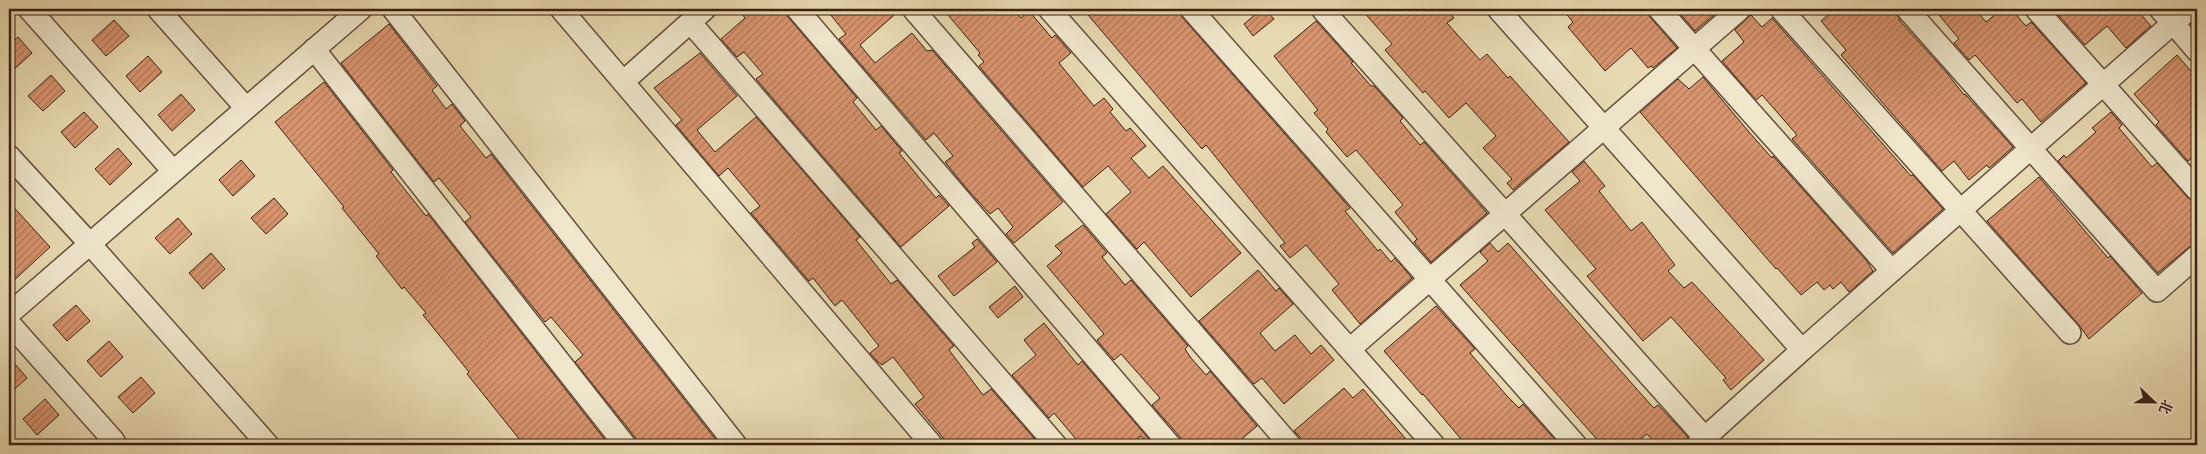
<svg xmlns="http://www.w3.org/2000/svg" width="2206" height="454" font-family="'IM FELL Double Pica','Noto Serif SC',serif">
  <defs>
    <pattern id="building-hatch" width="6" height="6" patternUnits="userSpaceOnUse" patternTransform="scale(1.25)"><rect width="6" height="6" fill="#d8946e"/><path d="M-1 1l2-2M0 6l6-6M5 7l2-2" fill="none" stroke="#b07859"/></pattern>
  </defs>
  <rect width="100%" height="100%" fill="#e7d9b1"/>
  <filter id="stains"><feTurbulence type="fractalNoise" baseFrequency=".004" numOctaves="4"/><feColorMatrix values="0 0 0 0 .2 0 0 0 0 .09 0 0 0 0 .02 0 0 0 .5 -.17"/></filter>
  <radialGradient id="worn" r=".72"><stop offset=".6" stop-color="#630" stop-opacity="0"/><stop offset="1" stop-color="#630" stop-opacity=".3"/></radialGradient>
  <!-- building -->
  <path fill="url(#building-hatch)" stroke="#3b2113" d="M738 9H785L788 17 857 98 853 102 876 130 881 126 902 151 899 153 936 198 939 195 949 206 901 247 756 79 763 74 744 52 737 57 721 39 745 18Z
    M826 9H901L860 45 875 63 912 33 927 51 932 50 1063 202 1014 243 1006 234 1013 227 998 208 990 214 968 190 945 162 953 156 934 133 926 140 839 39 846 34Z
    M943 9H1013L1021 18 1029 11 1052 38 1055 35 1071 53 1059 63 1094 106 1104 98 1113 109 1110 112 1126 131 1130 128 1146 146 1131 158 1149 178 1163 166 1241 253 1191 297 1144 242 1137 249 1106 214 1131 192 1108 166 1083 187 979 66 984 62 978 55 980 53Z
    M1083 9H1179L1182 17 1350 208 1345 211 1378 251 1380 249 1391 262 1395 258 1412 278 1360 324 1332 290 1339 284 1306 245 1290 258 1280 246 1285 243 1206 145 1202 149Z
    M1262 9H1265L1274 19 1253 36 1244 24Z
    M1361 9H1446L1454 18 1447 23 1480 60 1487 54 1508 78 1510 76 1569 142 1513 190 1507 183 1512 179 1483 148 1496 136 1466 103 1449 118 1425 91 1423 93 1385 50 1392 44Z
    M1562 9H1647L1650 17 1677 48 1653 68 1651 66 1648 68 1631 48 1605 71 1568 27 1573 22Z
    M1676 9H1721L1695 31Z
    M1835 9H1895L1900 21 1947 73 1964 95 1965 94 2013 147 1989 168 1987 165 1969 180 1954 161 1942 171 1841 55 1846 50 1821 21Z
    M1934 9H1975L1986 22 2002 9H2011L2026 26 2031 22 2086 83 2041 122 2022 99 2017 103 1975 55 1969 60 1954 43 1959 39Z
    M2053 9H2136L2151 26 2126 48 2107 26 2085 45Z
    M1751 15 1762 27 1772 18 1911 176 1913 175 1943 209 1893 253 1792 139 1797 135 1762 95 1756 100 1722 61 1744 42 1735 30Z
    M114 20 129 36 106 56 92 40Z
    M1316 21 1353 62 1351 63 1371 86H1374L1403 118 1400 121 1420 145 1424 142 1487 213 1431 262 1414 242 1417 239 1395 212 1403 205 1356 150 1347 157 1326 132 1328 129 1314 113 1318 110 1274 56Z
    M389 24 437 86 432 90 446 109 452 104 465 121 460 126 486 158 491 154 720 445H637L635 437 575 362 583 355 551 317 545 322 465 222 471 217 439 178 434 182 341 63Z
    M18 37 32 53 9 74V45Z
    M700 53 737 96 697 130 715 152 756 117 860 237 856 240 891 284 897 280 954 346 949 350 983 395 991 389 1040 445H949L915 404 924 397 893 357 882 365 878 362 870 353 879 346 842 300 835 306 813 278 809 281 751 213 760 206 728 168 719 176 676 125 682 120 654 88Z
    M2177 55 2197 78V154L2188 161 2156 125 2159 122 2134 94Z
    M148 56 162 72 140 92 126 76Z
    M51 75 65 91 43 111 28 96Z
    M1703 77 1749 132 1772 158 1773 156 1866 260 1873 271 1849 292 1841 282 1833 289 1830 285 1824 290 1817 282 1801 295 1777 268 1776 269 1640 112 1678 79 1689 89Z
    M324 82 393 170 391 172 426 216 428 214 609 445H524L467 374 469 372 423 315 426 313 404 287 402 289 376 256 379 254 342 208 344 207 275 122Z
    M181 94 195 110 172 131 158 115Z
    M84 112 98 127 75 148 61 132Z
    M2111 112 2122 125 2119 128 2152 167 2157 163 2188 198 2197 203V244L2189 247 2158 273 2058 161 2064 155 2066 158 2096 132 2092 128Z
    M118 148 132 164 110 185 95 169Z
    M241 160 255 176 233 196 219 180Z
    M1584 161 1605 186 1599 191 1631 231 1642 222 1675 265 1668 271 1684 288 1692 282 1764 360 1731 390 1723 380 1726 378 1671 317 1643 341 1587 276 1596 269 1545 210 1580 181 1572 172Z
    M2039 177 2108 258 2110 256 2142 293 2089 339 2079 325 1987 221Z
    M274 198 288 214 266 234 251 218Z
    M9 202 50 247 9 285Z
    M178 218 192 234 170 254 155 238Z
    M1083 225 1107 253 1102 257 1125 285 1131 280 1188 346 1185 349 1191 358 1206 375 1210 371 1257 426 1235 445H1182L1180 437 1152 405 1160 398 1121 354 1114 360 1101 345 1097 340 1104 334 1047 266 1062 253 1055 246Z
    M977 239 997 262 954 296 938 276 975 247 972 243Z
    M1490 243 1498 252 1508 243 1650 404 1654 408 1658 405 1688 437 1685 445H1657L1647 434 1633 445H1602L1460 285 1488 261 1480 252Z
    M211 253 225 269 203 289 189 273Z
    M1258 270 1276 291 1279 288 1293 304 1260 333 1275 351 1295 335 1311 354 1321 345 1334 360 1284 404 1262 378 1254 384 1199 321Z
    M1015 286 1023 297 998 318 989 307Z
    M76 305 90 321 67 341 53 325Z
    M1436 306 1475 349 1470 353 1507 396 1519 408 1523 404 1560 445H1466L1423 394 1422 395 1384 351Z
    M1044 323 1078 365 1082 361 1154 445H1148L1141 436 1130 445H1081L1054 413 1049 418 1012 375 1036 355 1024 340Z
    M109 341 123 357 101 377 87 361Z
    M9 357 27 378 9 394Z
    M141 377 155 393 133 413 118 397Z
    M1344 388 1353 398 1363 389 1411 445H1302L1300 437 1294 431Z
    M45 399 59 415 37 435 23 419Z"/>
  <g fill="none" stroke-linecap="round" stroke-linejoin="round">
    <defs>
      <path id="minor" d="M29 9 173 171
        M158 9 246 108
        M393 9 736 445
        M561 9 932 445
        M797 9 1170 445
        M913 9 1290 445
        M1049 9 1434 445
        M1191 9 1576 445
        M1322 9 1705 438
        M1498 9 1802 350 2173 23 2197 51
        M1659 9 1892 271
        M1781 9 2070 333
        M1907 9 2157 291 2197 256
        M2036 9 2197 190
        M2160 9 2173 23 2190 9
        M690 22 1056 445
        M314 49 625 445
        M623 82 705 9
        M9 156 90 244 268 445
        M9 314 361 9
        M9 323 114 441
        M1350 349 1740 9
        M1697 445 1802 350"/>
    </defs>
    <!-- minor casing -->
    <use href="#minor" stroke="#664f3a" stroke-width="24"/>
    <!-- minor -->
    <use href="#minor" stroke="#efe6cc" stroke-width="21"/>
  </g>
  <!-- margin -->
  <rect width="2206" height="454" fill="none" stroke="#e7d9b1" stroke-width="30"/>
  <rect x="10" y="10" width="2186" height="434" fill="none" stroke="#3b2113" stroke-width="2.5"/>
  <rect x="15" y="15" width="2176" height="424" fill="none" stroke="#3b2113"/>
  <!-- north arrow -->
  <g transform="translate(2154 402) rotate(112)" stroke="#efe6cc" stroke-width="4" paint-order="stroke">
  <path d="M0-4L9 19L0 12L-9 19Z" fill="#3b2113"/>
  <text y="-8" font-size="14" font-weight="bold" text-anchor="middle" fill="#3b2113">北</text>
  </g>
  <rect width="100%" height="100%" filter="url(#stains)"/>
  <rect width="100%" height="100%" fill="url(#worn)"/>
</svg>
